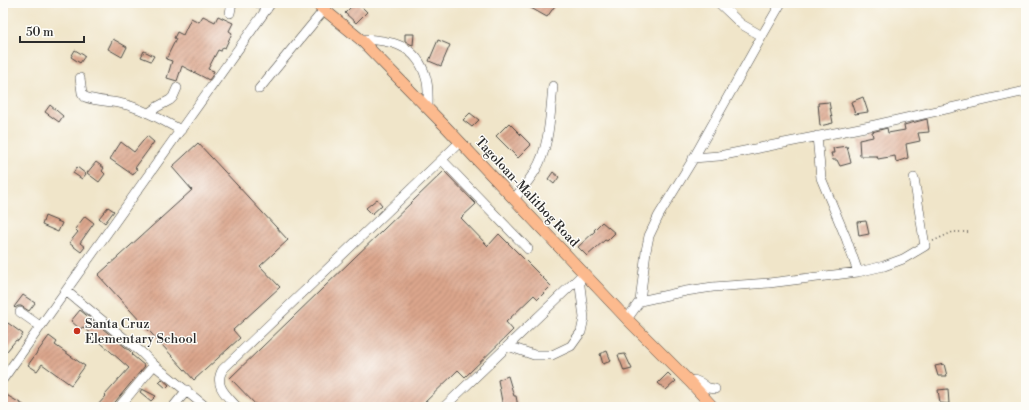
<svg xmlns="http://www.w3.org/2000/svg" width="1029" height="410" font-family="'Libre Bodoni',serif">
  <defs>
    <pattern id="building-hatch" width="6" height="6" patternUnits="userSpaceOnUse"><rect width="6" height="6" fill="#dba68c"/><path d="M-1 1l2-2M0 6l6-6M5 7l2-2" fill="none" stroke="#b28773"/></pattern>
  </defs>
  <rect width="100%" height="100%" fill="#fdfcf7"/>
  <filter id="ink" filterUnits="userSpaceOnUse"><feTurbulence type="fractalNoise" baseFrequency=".025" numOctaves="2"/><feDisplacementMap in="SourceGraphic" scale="8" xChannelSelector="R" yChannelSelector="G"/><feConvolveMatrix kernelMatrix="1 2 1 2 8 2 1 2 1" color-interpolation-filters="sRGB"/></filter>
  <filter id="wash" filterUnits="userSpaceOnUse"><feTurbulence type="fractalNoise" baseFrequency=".012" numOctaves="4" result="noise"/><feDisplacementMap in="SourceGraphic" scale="16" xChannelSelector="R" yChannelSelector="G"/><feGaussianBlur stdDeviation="0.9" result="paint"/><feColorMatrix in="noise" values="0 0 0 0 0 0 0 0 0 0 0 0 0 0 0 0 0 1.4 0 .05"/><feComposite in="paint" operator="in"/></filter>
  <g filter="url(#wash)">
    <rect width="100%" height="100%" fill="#f0e5c9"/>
    <g id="blocks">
      <!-- building -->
      <path fill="url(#building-hatch)" d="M355 3H358L367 12 356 23 345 13Z
        M522 3H557L547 17Z
        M203 16 215 22 218 16 233 23 229 31 232 33 225 48 223 47 221 51 218 50 208 69 214 71 212 76 209 80 182 66 177 81 167 78 172 61 166 59 176 39 174 38 177 32 183 35 191 18 199 22Z
        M405 34H414L413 45 410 44 405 41Z
        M113 39 127 47 122 57 108 49Z
        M438 40 450 45 441 66 429 61Z
        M75 50 85 56 80 63 71 57Z
        M144 51 154 56 151 61 141 57Z
        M863 97 868 112 855 114 851 102Z
        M829 102 833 123 820 126 818 103Z
        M50 105 63 116 59 122 45 112Z
        M470 113 479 120 472 127 463 120Z
        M927 119 929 132 918 133 920 141 906 144 908 158 896 162 895 156 878 159 877 156H860L859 140 873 137 872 132 887 128 888 133 905 130 904 125Z
        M509 123 531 145 518 158 496 136Z
        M147 136 154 142 135 168 137 169 133 175 110 159 121 142 134 152Z
        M198 143 288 240 260 266 280 287 233 330 240 338 194 380 98 275 192 190 172 167Z
        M847 146 851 163 840 166 837 160H833L831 153H834L833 148Z
        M96 162 104 168 102 171 105 174 99 182 87 173Z
        M77 167 86 174 82 179 73 173Z
        M444 171 476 204 461 218 488 246 499 234 551 286 538 299 534 295 506 322 513 330 465 377 458 370 420 407H258L230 378Z
        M553 172 559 177 554 184 548 179Z
        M377 199 382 205 372 214 366 208Z
        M108 207 114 211 105 223 99 218Z
        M45 216 62 223 58 232 42 225Z
        M85 216 94 223 80 243 85 247 81 252 69 243 78 232 75 229Z
        M866 221 869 234 859 236 857 222Z
        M602 222 615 233 607 241 605 240 587 256 578 247 595 231 594 230Z
        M23 295 35 303 29 311 21 306H18L15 308 14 307Z
        M80 310 130 351 133 354 132 355 145 366 111 407H96L106 396 105 395 129 368 83 327 80 329 71 321Z
        M8 323 23 334 18 341 16 340 7 351 3 348V330Z
        M49 336 57 342 55 345 85 366 71 385 42 364 37 371 28 365Z
        M607 351 611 361 603 364 600 354Z
        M625 354 632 369 624 371 618 355Z
        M944 364 947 376H938L935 366Z
        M668 373 676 381 666 390 658 383Z
        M508 376 514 396H516L518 407H503L498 380Z
        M162 379 169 385 166 388 159 382Z
        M142 389 156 396 151 401 140 392Z
        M948 389 949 404 940 403 938 390Z
        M3 393 27 407H3Z"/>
    </g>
  </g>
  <g filter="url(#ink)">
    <use href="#blocks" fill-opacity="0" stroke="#494743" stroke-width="1"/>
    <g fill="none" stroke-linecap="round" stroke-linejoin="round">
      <defs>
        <path id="minor" d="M259 3 267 9
          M719 3 741 24 762 36
          M230 13 232 3
          M360 39C390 40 417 44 426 78 429 87 428 98 428 108
          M80 78 82 93 85 97C99 102 114 101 127 105 146 110 163 121 181 130
          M259 89 324 10
          M149 113 157 107 170 100 173 97 177 88
          M817 136 821 178 846 238 858 272
          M693 158 719 156 875 125 1026 91
          M442 160 528 249
          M514 199C521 190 529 181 535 171 550 147 550 114 553 86
          M66 291 141 352 154 365 206 407
          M640 301 686 291 713 287 769 283 858 272 884 266 903 259 925 246 914 178
          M20 312 40 326
          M627 319 640 301 646 251 649 236 659 215 692 161 762 36 781 3
          M508 346 534 355H552L571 346 581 332 584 318 579 278
          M3 379 271 3
          M690 382 694 380 701 383 708 388 715 389
          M119 407 154 365
          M173 407 187 390
          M237 407C226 395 213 385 223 369L460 142
          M444 407 584 273"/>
        <path id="major" d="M316 3 360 39 445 126 627 319 690 382 713 407"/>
      </defs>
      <!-- minor casing -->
      <use href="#minor" stroke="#494743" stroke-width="10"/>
      <!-- major casing -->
      <use href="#major" stroke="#494743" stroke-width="12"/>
      <!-- path -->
      <path stroke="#494743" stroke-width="1.5" stroke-dasharray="1 3" stroke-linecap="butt" d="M933 241 953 232H970"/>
      <!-- minor -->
      <use href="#minor" stroke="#fff" stroke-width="9"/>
      <!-- major -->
      <use href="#major" stroke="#fcba8e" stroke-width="11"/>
    </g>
  </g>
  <!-- markers -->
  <circle fill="#c8321e" stroke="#fdfcf7" stroke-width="1.5" cx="77" cy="331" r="4"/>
  <g text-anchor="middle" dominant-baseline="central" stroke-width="3" stroke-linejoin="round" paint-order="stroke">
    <!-- street labels -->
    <g font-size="13" fill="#2b2b2b" stroke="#fdfcf7">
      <text transform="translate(527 192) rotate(47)">Tagoloan-Malitbog Road</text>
    </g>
    <!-- poi labels -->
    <g font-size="13" fill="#2b2b2b" stroke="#fdfcf7" text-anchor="start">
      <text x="85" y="324">Santa Cruz<tspan x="85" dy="15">Elementary School</tspan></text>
    </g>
  </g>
  <!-- margin -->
  <rect width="1029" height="410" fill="none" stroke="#fdfcf7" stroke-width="16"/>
  <!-- scale -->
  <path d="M20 36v6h64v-6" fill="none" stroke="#2b2b2b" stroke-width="2"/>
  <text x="26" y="36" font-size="12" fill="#2b2b2b" stroke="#fdfcf7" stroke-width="3" paint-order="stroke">50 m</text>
</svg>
